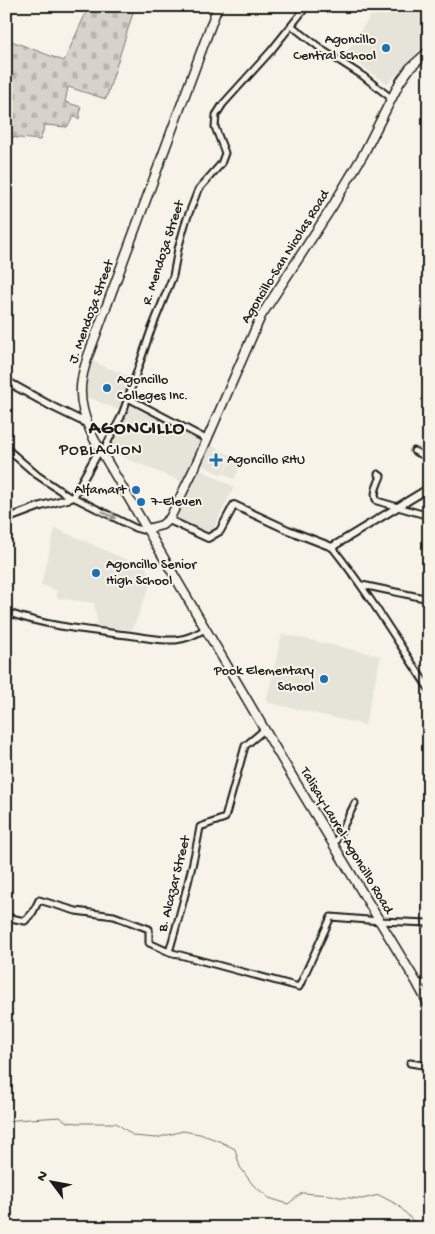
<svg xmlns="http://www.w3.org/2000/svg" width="435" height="1234" font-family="'Gochi Hand',sans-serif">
  <defs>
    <pattern id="cemetery-stones" width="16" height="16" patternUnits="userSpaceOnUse" patternTransform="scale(1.25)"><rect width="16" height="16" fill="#d7d3cb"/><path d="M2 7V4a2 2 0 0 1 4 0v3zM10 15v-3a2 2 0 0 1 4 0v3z" fill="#b8b5ae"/></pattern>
  </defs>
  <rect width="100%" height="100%" fill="#f7f3e8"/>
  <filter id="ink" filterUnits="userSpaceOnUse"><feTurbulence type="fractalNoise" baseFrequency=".02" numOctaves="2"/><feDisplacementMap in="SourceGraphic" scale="10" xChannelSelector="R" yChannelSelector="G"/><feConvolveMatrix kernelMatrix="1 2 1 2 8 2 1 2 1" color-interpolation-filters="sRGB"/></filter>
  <g filter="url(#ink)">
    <!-- built -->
    <path fill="#e6e3d9" d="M377 6H414L429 16V43L387 84 345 54Z
      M91 361 133 378 119 410 85 396 87 380Z
      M131 401 201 440 183 482 108 451Z
      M208 444 232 456 222 475 200 464Z
      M231 459 242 464 234 479 224 474Z
      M197 468 234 487 210 536 173 519Z
      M55 528 131 562 144 561 151 583 132 630 98 627 94 603 57 598V590L41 585Z
      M282 634 381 656 365 725 266 702Z"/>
    <!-- cemetery -->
    <path fill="url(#cemetery-stones)" stroke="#7a7874" d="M89 6H117L133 13 106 99 68 87 65 102 81 107 79 119 74 116 67 127 45 125 40 140 9 137 6 138V39L64 61Z"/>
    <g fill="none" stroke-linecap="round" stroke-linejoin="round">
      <!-- stream -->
      <path stroke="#72716c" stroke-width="1" d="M6 1123 15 1120 60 1117 67 1122 79 1123H116L134 1136 156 1138 183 1131 200 1134 219 1141 235 1149 240 1167 253 1185 269 1198 288 1204 302 1193 331 1195 339 1197 362 1199 379 1195 398 1205 420 1228"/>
      <defs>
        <path id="minor" d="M292 26 324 51 363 76 391 98
          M128 398 206 439
          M6 448 37 475 71 498
          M414 451 429 458
          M102 453 121 417 128 398 150 333 173 276 178 249 186 221 198 190 221 164 225 153 215 127 216 115 223 104 270 52 307 6
          M378 474 381 476C378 484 372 494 377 501L429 516
          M73 497 135 528 142 530 147 529
          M332 547C368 592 397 641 429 689
          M362 585 429 599
          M6 612C45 626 86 630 127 635 143 637 160 641 176 640 186 639 197 634 205 629
          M334 845 355 803
          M6 917 25 921 33 912 39 900 76 911 114 916 149 929V943L169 952 299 987 331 917 380 921 429 923
          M169 952C181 911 193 869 200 827L225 818 245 746 264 730
          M417 983H429
          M410 1063 429 1066"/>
        <path id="tertiary" d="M6 381 53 407 86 423
          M6 519 41 506 71 498 73 497 100 449
          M169 520 208 538 220 531 234 505 288 530 332 547 429 488"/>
        <path id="secondary" d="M218 6 88 356C86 363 83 371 82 379 78 400 85 420 94 439L286 766 417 983 429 1005
          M147 529 162 525 170 518 195 467 261 316 332 207 363 155 400 82 410 68 429 51"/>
      </defs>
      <!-- minor casing -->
      <use href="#minor" stroke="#1c1c1c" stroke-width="9"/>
      <!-- tertiary casing -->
      <use href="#tertiary" stroke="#1c1c1c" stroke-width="10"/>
      <!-- secondary casing -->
      <use href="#secondary" stroke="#1c1c1c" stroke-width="11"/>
      <!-- minor -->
      <use href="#minor" stroke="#f7f3e8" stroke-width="5"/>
      <!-- tertiary -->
      <use href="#tertiary" stroke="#f7f3e8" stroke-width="6"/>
      <!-- secondary -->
      <use href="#secondary" stroke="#f7f3e8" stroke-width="8"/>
    </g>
    <!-- one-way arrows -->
    <defs><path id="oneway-shaft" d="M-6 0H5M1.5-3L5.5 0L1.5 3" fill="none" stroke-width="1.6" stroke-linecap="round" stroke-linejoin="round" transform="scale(1.25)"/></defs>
    <use stroke="#94928c" href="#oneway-shaft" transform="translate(109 515) rotate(27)"/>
  </g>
  <!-- markers -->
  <g fill="#1f6fb2" stroke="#f7f3e8" stroke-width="2">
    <circle cx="386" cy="48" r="5"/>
    <circle cx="107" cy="388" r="5"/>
    <path d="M213.5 452.5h5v5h5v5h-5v5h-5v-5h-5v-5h5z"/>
    <circle cx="136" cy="490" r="5"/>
    <circle cx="141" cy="502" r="5"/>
    <circle cx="96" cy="573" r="5"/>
    <circle cx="324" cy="679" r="5"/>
  </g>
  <g text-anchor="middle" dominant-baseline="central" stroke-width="4" stroke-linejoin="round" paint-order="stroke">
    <!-- poi labels -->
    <g font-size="14" fill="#1c1c1c" stroke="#f7f3e8" text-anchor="start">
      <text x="376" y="40" text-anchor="end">Agoncillo<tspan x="376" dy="16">Central School</tspan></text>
      <text x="117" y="380">Agoncillo<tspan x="117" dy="16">Colleges Inc.</tspan></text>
      <text x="227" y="460">Agoncillo RHU</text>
      <text x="126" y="490" text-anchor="end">Alfamart</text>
      <text x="151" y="502">7-Eleven</text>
      <text x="106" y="565">Agoncillo Senior<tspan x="106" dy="16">High School</tspan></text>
      <text x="314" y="671" text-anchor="end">Pook Elementary<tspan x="314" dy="16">School</tspan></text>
    </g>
    <!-- street labels -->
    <g font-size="14" fill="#1c1c1c" stroke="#f7f3e8">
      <text transform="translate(164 253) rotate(-72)">R. Mendoza Street</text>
      <text transform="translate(286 257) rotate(-58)">Agoncillo-San Nicolas Road</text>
      <text transform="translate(92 312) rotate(-70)">J. Mendoza Street</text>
      <text transform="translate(346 841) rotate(59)">Talisay-Laurel-Agoncillo Road</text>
      <text transform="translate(175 884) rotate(-76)">B. Alcazar Street</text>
    </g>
    <!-- quarter labels -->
    <g font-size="16" letter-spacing="1" fill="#1c1c1c" stroke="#f7f3e8">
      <text x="101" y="451">POBLACION</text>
    </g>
    <!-- district labels -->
    <g font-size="19" font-weight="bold" letter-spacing="1" fill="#1c1c1c" stroke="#f7f3e8">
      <text x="137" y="429">AGONCILLO</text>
    </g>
  </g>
  <!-- margin -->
  <rect width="435" height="1234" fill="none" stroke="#f7f3e8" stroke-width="25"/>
  <rect x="12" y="12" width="410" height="1209" fill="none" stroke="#1c1c1c" stroke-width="2" filter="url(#ink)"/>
  <!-- north arrow -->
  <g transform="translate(52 1182) rotate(302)" stroke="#f7f3e8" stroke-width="4" paint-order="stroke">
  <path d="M0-4L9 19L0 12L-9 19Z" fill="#1c1c1c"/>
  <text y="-8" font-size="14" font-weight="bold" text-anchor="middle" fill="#1c1c1c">N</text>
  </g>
</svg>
